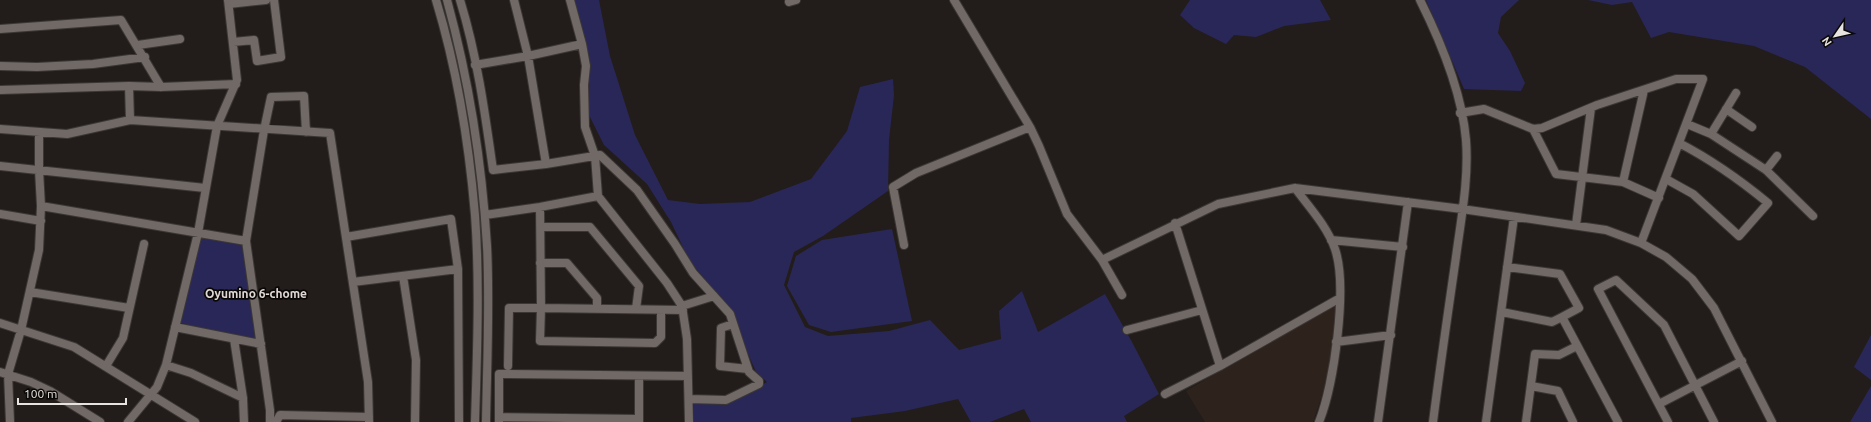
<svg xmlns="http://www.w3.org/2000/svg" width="1871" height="422" font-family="Ubuntu,sans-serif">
  <rect width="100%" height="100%" fill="#221d1a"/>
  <!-- built -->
  <path fill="#2e221d" d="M1335 304H1337L1328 377 1313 422H1205L1186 391Z"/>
  <!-- green -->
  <path fill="#292757" d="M573 0H599L610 56 635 135 668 200 700 204 750 202 811 179 847 131 860 87 893 79 894 95 889 140 888 191 823 236 794 252 784 285 805 327 828 336 889 331 930 320 959 350 1001 339 999 311 1022 291 1038 332 1105 294 1132 342 1159 394 1124 416 1127 422H1031L1024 409 990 422H971L958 399 905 411 851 418V422H694V402L729 403 767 382 756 372 745 347 735 316 702 277 688 258 671 222 647 184 604 145 585 107 588 70Z
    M1190 0H1320L1331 20 1284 26 1256 37 1234 35 1226 44 1194 28 1180 15Z
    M1426 0H1519L1501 17 1498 33 1510 51 1525 83 1521 91 1464 89Z
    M1588 0H1871V119L1805 67 1754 46 1669 32 1651 38 1632 2 1612 5Z
    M892 229 912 321 831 332 809 325 787 286 796 256 822 240Z
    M199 237 245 244 257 341 178 323Z
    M1871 335V380L1854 367Z
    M1871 386V422H1850Z"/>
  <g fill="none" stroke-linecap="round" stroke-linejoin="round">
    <defs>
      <path id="minor" d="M436 0C457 69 469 144 475 215 480 284 477 354 475 422
        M447 0C469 80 482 163 487 246 490 304 487 363 486 422
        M460 0C477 55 485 113 493 170L546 164
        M514 0 528 56 546 164 600 155 637 190 675 244 693 273 730 314 749 372 759 381V384L726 400 689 399
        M570 0 582 44 586 66 584 85 585 127 595 156 598 196
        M954 0 1030 127 1039 146 1067 214 1102 260 1122 295
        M1420 0C1441 42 1462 93 1466 140 1469 179 1461 219 1456 257 1448 312 1440 367 1433 422
        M789 2 796 0
        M229 4 266 0
        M0 29 121 20 161 87
        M233 42 254 40 257 61 281 57 274 0
        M138 45 180 39
        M475 65 528 56 582 44
        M0 66 37 67 93 64 145 57
        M129 86 130 120
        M0 90 129 86 161 87 236 84
        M1726 109 1752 127
        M1460 113 1484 109 1533 129 1542 128 1597 105 1676 79H1703L1641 243
        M1687 124 1711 134 1766 170 1813 216
        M0 129 67 134 130 120 330 133 368 382 369 422
        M1533 129 1556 174 1623 182 1659 198
        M1711 134 1736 93
        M0 166 205 188
        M1766 170 1777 156
        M1666 179 1693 194 1739 236 1768 203C1740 180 1712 160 1679 143
        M1623 182 1644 90
        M1295 188C1309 207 1327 226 1335 249 1348 287 1334 385 1319 422
        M41 206 246 241
        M540 207 541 308 683 310
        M0 214 41 221
        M485 215 540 207 598 196 667 283 682 306 687 339 689 422
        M1175 223 1220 366
        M1576 225 1591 108
        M541 227H590L639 286 636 309
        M346 237 451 219 458 269 459 422
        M1331 240 1403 247
        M904 245 893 187 916 173 1030 127
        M1102 260 1218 204 1295 188 1462 209 1606 230 1641 243 1666 257 1692 279 1714 308 1772 422
        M540 263H567L597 298V309
        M1507 267 1560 274 1579 308 1562 317
        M403 276 416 360 415 422
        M353 282 458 269
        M30 292 129 308
        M682 306 714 296
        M1502 312 1552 322 1562 317 1618 422
        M0 323 74 347 195 422
        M733 324 721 328 720 366 748 369
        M175 327 261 344
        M1127 330 1202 310
        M234 339 243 398 244 422
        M1336 342 1391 335
        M166 365 191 373 243 398
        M106 366 123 338 144 244
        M508 366 509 308H541L540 341 655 343 661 337V310
        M0 372 31 382 50 391 100 422
        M639 376V422
        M1531 386 1558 391 1573 422
        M1165 394 1220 366 1340 298
        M1659 404 1742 361
        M499 417 639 419
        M10 422 8 374 21 330 39 250 41 206 39 170V132
        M128 422 157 387 166 365 198 233 217 126 237 80 228 0
        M270 422V410L246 241 264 130 271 97 304 96 306 132
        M276 422 280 415 369 417
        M499 422V374L688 376
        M1378 422 1408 202
        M1486 422 1514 217
        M1526 422 1535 354 1559 355 1577 346
        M1668 422 1598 289 1616 280 1664 325 1714 422"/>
    </defs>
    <!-- minor casing -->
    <use href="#minor" stroke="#3c3735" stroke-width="10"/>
    <!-- minor -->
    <use href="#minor" stroke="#706966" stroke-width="8"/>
  </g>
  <g text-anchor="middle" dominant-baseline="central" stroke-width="3.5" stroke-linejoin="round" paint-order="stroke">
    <!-- neighbourhood labels -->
    <g font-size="12" font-weight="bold" fill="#e1d9d5" stroke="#0a0807">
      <text x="256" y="293">Oyumino 6-chome</text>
    </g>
  </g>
  <!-- north arrow -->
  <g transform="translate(1835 36) rotate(236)" stroke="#0a0807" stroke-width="3" paint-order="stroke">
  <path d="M0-3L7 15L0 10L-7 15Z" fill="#e7e3e1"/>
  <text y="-6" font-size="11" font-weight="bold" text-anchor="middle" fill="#e7e3e1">N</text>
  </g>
  <!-- scale -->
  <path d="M18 398v6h108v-6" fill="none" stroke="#e7e3e1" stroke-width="2"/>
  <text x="24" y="398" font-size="12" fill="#e7e3e1" stroke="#0a0807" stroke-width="3" paint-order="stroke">100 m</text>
</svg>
